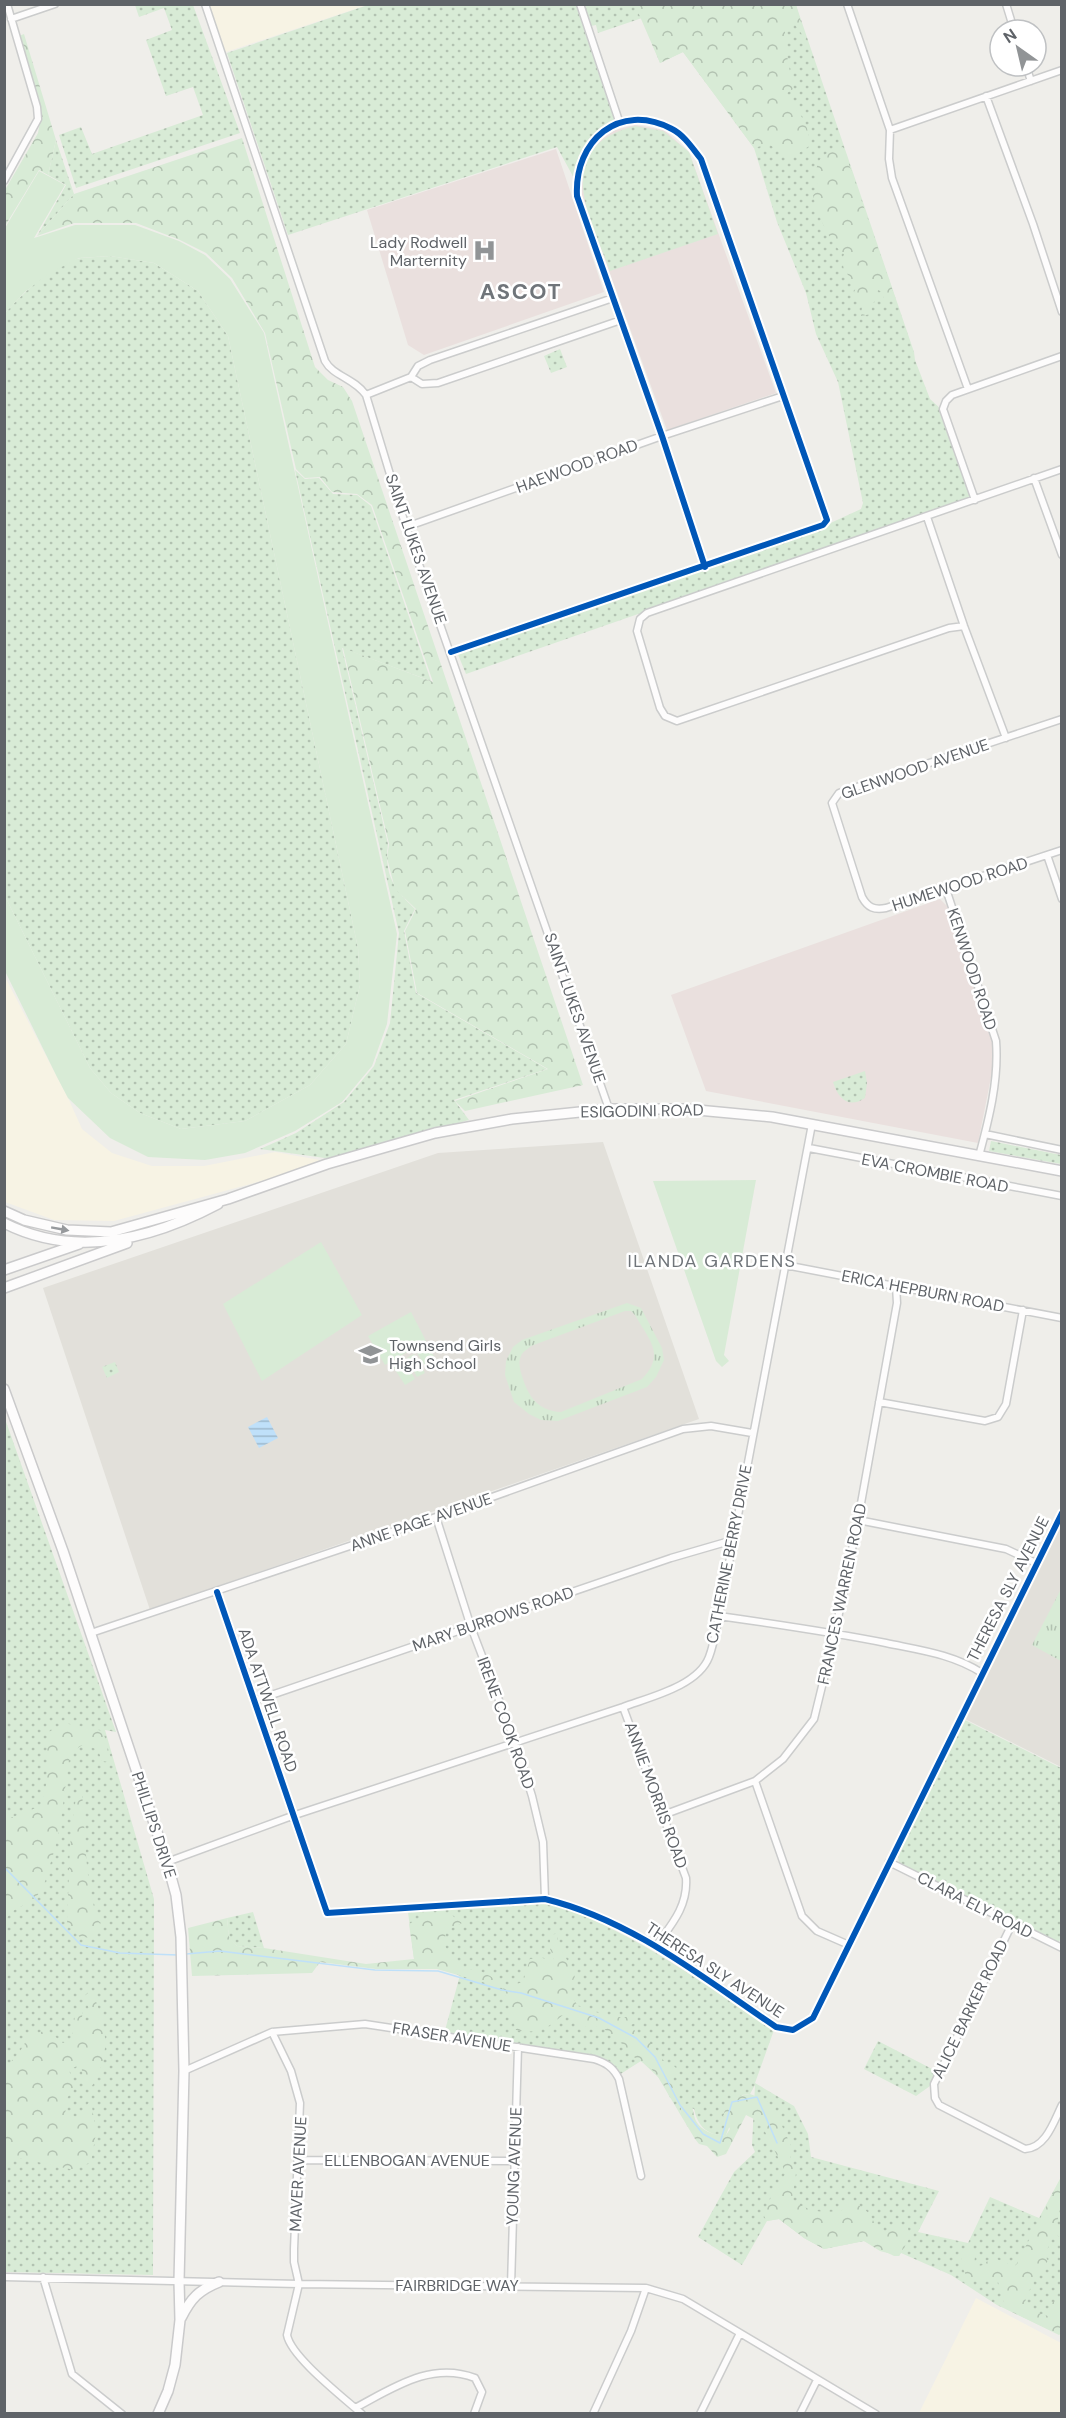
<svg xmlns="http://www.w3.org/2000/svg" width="1066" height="2418" font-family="'DM Sans',sans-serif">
  <defs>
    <pattern id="grass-dots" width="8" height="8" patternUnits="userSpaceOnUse" patternTransform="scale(1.5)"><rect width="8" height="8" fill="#d8ebd6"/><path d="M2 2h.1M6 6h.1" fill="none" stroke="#b2c2b1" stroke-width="1.8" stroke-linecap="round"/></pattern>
    <pattern id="forest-crowns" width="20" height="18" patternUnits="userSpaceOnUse" patternTransform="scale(1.5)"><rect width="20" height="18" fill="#d8ebd6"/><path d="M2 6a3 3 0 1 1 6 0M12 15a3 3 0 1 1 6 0" fill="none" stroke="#b2c2b1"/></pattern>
    <pattern id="park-tufts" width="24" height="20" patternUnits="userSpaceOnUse" patternTransform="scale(1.5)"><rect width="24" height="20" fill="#d8ebd6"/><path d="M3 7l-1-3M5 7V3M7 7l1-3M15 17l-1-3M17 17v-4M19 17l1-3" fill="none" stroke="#b2c2b1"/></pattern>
    <pattern id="water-rules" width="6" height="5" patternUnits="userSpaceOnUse" patternTransform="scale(1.5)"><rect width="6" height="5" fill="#bfe0f9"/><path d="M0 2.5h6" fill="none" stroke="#9eb9cd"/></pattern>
  </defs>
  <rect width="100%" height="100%" fill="#efeeea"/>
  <!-- commercial -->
  <path fill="#f7f3e4" d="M207 4 367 5 223 53Z
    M4 975 69 1100 82 1129 112 1153 152 1166H204L275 1152 331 1162 114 1221 54 1220 5 1202Z
    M976 2298 1061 2343V2413H919Z"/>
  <!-- education -->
  <path fill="#e2e0da" d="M603 1142 699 1419 150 1610 43 1288 438 1153Z
    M1061 1519V1767L961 1717Z"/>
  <!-- medical -->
  <path fill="#eae0de" d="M635 125 664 130 689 152 776 393 667 430 582 197 581 177 587 158 599 141 615 130Z
    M556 149 604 292 424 355 408 345 367 210Z
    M940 899 947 906 992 1042 994 1062 978 1143 706 1091 671 995Z"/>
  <!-- grass -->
  <path fill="url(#grass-dots)" d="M135 5H193L240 133 76 188 59 135 81 127 92 154 203 115 193 87 166 96 146 40 172 30 164 8 139 17Z
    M368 5H576L615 122C595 140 579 153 575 180L557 147 288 235 227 53Z
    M583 5H796L914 352 915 360 930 399 942 410 971 498 466 674 457 652 824 526 861 509 863 503 838 382 816 334 806 293 777 222 754 148 683 52 660 63 642 18 598 33 596 25 591 26Z
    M635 126 663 131 689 152 718 234 610 271C589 215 550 148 635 126Z
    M56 140 74 194 37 236 66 185 48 175Z
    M110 256 154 263 198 291 228 336 358 948 360 985 346 1044 310 1085 245 1121 181 1129 140 1113 111 1093 90 1068 5 896V313C24 293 52 263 81 258 91 257 101 257 110 256Z
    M560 349 567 367 551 373 544 356Z
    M295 470 305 479 319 478 333 494 357 495 371 506 431 681 342 648 388 844C384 875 394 889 415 909L404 931 416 993 547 1069 454 1100 469 1120 332 1159 260 1149 296 1133 344 1102 374 1066 390 1023 399 933Z
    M865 1071 867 1083 865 1098C849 1109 838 1099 833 1082Z
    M991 1141 1061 1155V1164L989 1151Z
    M115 1362 119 1372 107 1378 102 1367Z
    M4 1416 116 1732 105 1730 154 1899 153 2275 5 2272Z
    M963 1719 1061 1768 1062 1936 1057 1945 899 1865 898 1854Z
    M544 1902C629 1927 700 1982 774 2030L755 2083 794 2106 808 2134 811 2157 939 2191 918 2232 968 2243 990 2197 1039 2218 1061 2177V2335L997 2305 951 2275 901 2253 899 2256H894L864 2241 824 2249 804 2238 779 2219 767 2221 742 2265 698 2237 734 2172 755 2152 752 2145 755 2085 750 2094 742 2095 726 2135C708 2136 698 2127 694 2109L682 2105 680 2114 658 2077 641 2061 619 2075 607 2062 444 2034 460 1975 414 1959 408 1912Z
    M253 1912 264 1948 237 1946 229 1938 227 1918Z
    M878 2041 936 2071 930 2086 916 2096 864 2069Z"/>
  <!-- forest -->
  <path fill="url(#forest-crowns)" d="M635 5H796L806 40 793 22 785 30V44L793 89 784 95C798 111 811 124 809 146 790 161 786 157 769 144L754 148 683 52 660 63Z
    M24 34 56 140 48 175 39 170 5 226V190L38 133 41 116 19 36Z
    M242 138 315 367 328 380 343 387 352 401 583 1085 465 1111 455 1101 548 1069 417 993 405 931 416 909 395 889 387 858 389 844 343 648 433 682 372 505 357 494 332 492 320 477 305 478 296 469 265 333 232 278 206 253 180 240 136 223H74L37 236 74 194Z
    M843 147 896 300 885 302 882 292 878 290 875 297V302L872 303 871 314 861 316 862 307 854 292 857 286 844 270 842 260 844 254C830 245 817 212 813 195L818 190C814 163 816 155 843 147Z
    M64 1723 103 1731 111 1759 109 1762 102 1761 98 1750 84 1744 70 1753C64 1791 62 1831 49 1868 47 1875 45 1884 41 1890 32 1907 12 1904 5 1922V1820L41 1806 47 1781V1733Z
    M82 1794C86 1835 84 1886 100 1924L95 1938 80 1937 67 1925 70 1846 76 1796Z
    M449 1913 462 1923 446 1931 444 1944 452 1959 460 1968 480 1971 509 1986 523 1982 530 1959 543 1958 552 1963 554 1957 550 1949V1936L557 1933 558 1943 575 1975 569 1992 578 2006 611 2017H632L635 2023 629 2026 653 2045 668 2067 673 2065 677 2069 673 2079 679 2095 670 2098C664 2083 652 2065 636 2059 621 2044 608 2022 584 2027L565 2013C548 2028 539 2035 516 2030L503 1988 437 1969H376L320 1962 312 1973 192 1976 188 1928 227 1918 229 1937 237 1946 264 1948 366 1964 414 1959 409 1924 425 1915Z
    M91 1989C106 2025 113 2051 92 2086L84 2084 81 2064 69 2070 75 2088 67 2098 65 2115 77 2117 91 2100 96 2133 91 2162 74 2170 15 2157 5 2164V2068L19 2053 29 2036 47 2030 63 2043 72 2039 75 2015 79 2009 83 2010 82 2017 88 2025 91 2013 84 1997Z
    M750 2094 766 2100 778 2117 792 2148 790 2160 796 2173 792 2199C807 2212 822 2213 841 2211L849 2201C865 2207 872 2214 877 2230L884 2232 896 2225 908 2227 909 2239 899 2256 880 2251 864 2241 824 2249 804 2238 779 2219 767 2221 764 2216 772 2194 786 2173 760 2122 746 2115 726 2154 717 2157 707 2146 699 2144 695 2139 680 2114 682 2105 690 2103C694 2109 693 2115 696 2121 702 2132 716 2136 726 2135L730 2129 723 2115C728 2103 736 2095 750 2094Z
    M1061 2178V2205L1056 2227 1061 2231V2238L1054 2233 1045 2255 1048 2261 1034 2275 1033 2286 1025 2295 1026 2304 1038 2313 1048 2316 1053 2301 1061 2305V2333L1059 2335 1006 2309 998 2282 968 2280 961 2264 962 2251 970 2249 975 2256 974 2267 983 2265 992 2257 1015 2267Z"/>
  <!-- park -->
  <path fill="url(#park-tufts)" fill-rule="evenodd" d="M627 1303 641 1308 662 1348 664 1360 656 1377 647 1387 558 1421 541 1420 529 1414 514 1402 505 1375 506 1361 513 1347 522 1340ZM625 1311H631L635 1315C649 1340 666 1354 642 1379L561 1412C538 1411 528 1396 522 1376 520 1370 518 1362 521 1356 522 1352 528 1349 531 1346Z
    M1061 1589V1661L1032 1645Z"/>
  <!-- garden -->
  <path fill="#d8ebd6" d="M39 171 65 185 34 238 75 225H135L179 241 205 255 230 279 264 333 397 934 387 1024 372 1066 342 1102 295 1131 245 1153 205 1160 148 1157 110 1138 68 1098 57 1077 5 971V896L90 1068 111 1093 140 1113 181 1129 245 1121 310 1085 346 1044 360 985 358 948 228 336 198 291 154 263 110 256 79 258 48 274 25 292 5 313V228Z
    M756 1180 724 1355 729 1361 722 1367 716 1361 653 1181Z
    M321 1242 362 1315 262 1381 223 1304Z
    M411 1312 426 1341 385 1365 368 1336Z
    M426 1344 439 1364 428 1371 416 1351Z
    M414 1354 425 1373 417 1377 407 1358Z
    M403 1359 415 1379 405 1385 392 1365Z"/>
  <!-- water -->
  <path fill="url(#water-rules)" d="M267 1417 278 1438 259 1448 248 1427Z"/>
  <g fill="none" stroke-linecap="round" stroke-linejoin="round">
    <!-- stream -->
    <path stroke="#bfe0f9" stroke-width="1.5" d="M4 1867 81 1945 120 1953 178 1955
      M186 1954 220 1951 375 1970 438 1971 502 1990 521 1993 599 2018 636 2038 655 2057 680 2105 703 2134 720 2143 732 2102 757 2097 777 2143"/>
    <defs>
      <path id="minor" d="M205 4 325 361C333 376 354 378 366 395L406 527 609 1109
        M580 4 619 121
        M847 4 890 130 889 159 892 178 968 389
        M1006 4 1014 30
        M11 19 55 4
        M1026 66 1031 81
        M986 96 1033 224 1062 312
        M890 130 1062 70
        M4 181 38 119 37 107 7 4
        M411 377 422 384 438 383 621 320
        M366 395 411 377 418 366 430 360 613 298
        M1034 478 1062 555
        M975 500 943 409 946 401 952 395 1062 356
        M927 517 964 626 1006 738
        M406 527 662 436 783 396
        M964 626 949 628 677 721 665 716 660 708 637 631 640 619 647 613 1062 469
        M451 652 823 525 827 520 701 159C693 149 684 135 672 129 619 101 574 141 577 196L662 436 705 567
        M1062 719 839 793 832 803 862 897C868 908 874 910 886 908L1062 850
        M1047 855 1062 899
        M946 889 996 1041C999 1080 989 1119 979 1156
        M985 1134 1062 1150
        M809 1148 1062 1196
        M785 1265 1062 1318
        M879 1402 985 1421 998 1417 1006 1404 1023 1310
        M436 1517 471 1627 515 1742 532 1796 543 1842 545 1899
        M858 1520 1006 1549 1036 1563
        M217 1592 327 1913 545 1899C632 1920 703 1978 776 2027L793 2030 813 2018 1062 1513
        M719 1616C775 1624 831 1632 886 1643 919 1650 953 1654 982 1673
        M91 1633 436 1517 683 1429 711 1426 752 1433
        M254 1701 671 1558 733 1540
        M623 1707 686 1878C688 1906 672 1924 656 1946
        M755 1781 802 1916 817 1931 849 1945
        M663 1815 755 1781 783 1759 814 1719 835 1633 858 1520 897 1303 896 1286
        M167 1862 292 1816 623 1707C650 1697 698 1686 709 1657 714 1644 716 1629 719 1616L812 1124
        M889 1862 1062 1948
        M1012 1924 934 2084 935 2098 939 2105 1025 2149C1046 2148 1054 2121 1062 2105
        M272 2032 291 2071 300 2103 294 2249V2262L299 2284 287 2335C291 2357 343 2397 362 2414
        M184 2071 272 2032 365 2024 594 2059C606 2063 613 2067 619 2079L641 2176
        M299 2160 515 2161
        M4 2277 299 2284 646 2288 683 2299 876 2414
        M43 2277 72 2374 122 2414
        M511 2286 518 2047
        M355 2408C393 2388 431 2361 475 2378L482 2392 474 2414
        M593 2414 631 2331 646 2288
        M700 2414 740 2333
        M800 2414 817 2380"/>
      <path id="secondary" d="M4 1211 24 1220 67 1230 111 1232 228 1199 327 1164 435 1133 512 1119 609 1109H687L772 1117 1062 1171
        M4 1223C75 1259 152 1239 218 1204
        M4 1270 79 1244
        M4 1288 127 1243
        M4 1389 63 1551 167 1862 176 1895 181 1937 184 2071 179 2281 180 2320 175 2365 168 2391 158 2414
        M181 2318C191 2298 199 2290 219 2282"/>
    </defs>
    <!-- minor casing -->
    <use href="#minor" stroke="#cbcccc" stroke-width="9"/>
    <!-- secondary casing -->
    <use href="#secondary" stroke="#cacacb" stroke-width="12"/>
    <!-- minor -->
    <use href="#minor" stroke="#fdfcfc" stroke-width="6"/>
    <!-- secondary -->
    <use href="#secondary" stroke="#fdfcfc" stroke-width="9"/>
    <defs>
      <path id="cycleway" d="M451 652 823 525 827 520 701 159C693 149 684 135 672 129 619 101 574 141 577 196L662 436 705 567
        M217 1592 327 1913 545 1899C632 1920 703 1978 776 2027L793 2030 813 2018 1062 1513"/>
    </defs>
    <!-- cycleway casing -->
    <use href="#cycleway" stroke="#fff" stroke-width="10"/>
    <!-- cycleway -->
    <use href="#cycleway" stroke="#0057b8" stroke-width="6"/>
  </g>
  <!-- one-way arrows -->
  <defs><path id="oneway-solid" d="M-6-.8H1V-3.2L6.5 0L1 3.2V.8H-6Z" transform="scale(1.5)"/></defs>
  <use fill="#96999c" href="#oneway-solid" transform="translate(60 1229) rotate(10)"/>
  <!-- icons -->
  <defs>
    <symbol id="hospital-bare" viewBox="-9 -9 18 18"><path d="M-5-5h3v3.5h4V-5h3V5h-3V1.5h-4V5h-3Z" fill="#919496" stroke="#fff" stroke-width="2.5" paint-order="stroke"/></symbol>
    <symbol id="school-bare" viewBox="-9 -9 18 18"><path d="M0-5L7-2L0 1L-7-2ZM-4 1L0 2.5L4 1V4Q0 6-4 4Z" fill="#919496" stroke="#fff" stroke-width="2.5" paint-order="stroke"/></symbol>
  </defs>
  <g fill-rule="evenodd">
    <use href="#hospital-bare" x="468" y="234" width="33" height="33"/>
    <use href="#school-bare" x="354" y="1338" width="33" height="33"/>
  </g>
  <g text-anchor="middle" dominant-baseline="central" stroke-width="5" stroke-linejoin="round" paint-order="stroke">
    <!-- poi labels -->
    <g font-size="16" fill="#5f6368" stroke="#fff" text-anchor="end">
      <text x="467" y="242">Lady Rodwell<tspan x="467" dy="18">Marternity</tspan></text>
      <text x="389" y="1345" text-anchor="start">Townsend Girls<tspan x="389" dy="18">High School</tspan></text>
    </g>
    <!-- street labels -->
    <g font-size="16" fill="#5f6368" stroke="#fff">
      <text transform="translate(577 466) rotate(-20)">HAEWOOD ROAD</text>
      <text transform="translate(416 549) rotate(71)">SAINT LUKES AVENUE</text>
      <text transform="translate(915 769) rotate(-19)">GLENWOOD AVENUE</text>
      <text transform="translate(960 884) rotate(-18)">HUMEWOOD ROAD</text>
      <text transform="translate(972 969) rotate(72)">KENWOOD ROAD</text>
      <text transform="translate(575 1008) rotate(71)">SAINT LUKES AVENUE</text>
      <text transform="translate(642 1111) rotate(-1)">ESIGODINI ROAD</text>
      <text transform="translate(935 1173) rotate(11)">EVA CROMBIE ROAD</text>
      <text transform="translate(923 1291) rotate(11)">ERICA HEPBURN ROAD</text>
      <text transform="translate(421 1522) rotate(-19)">ANNE PAGE AVENUE</text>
      <text transform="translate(729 1554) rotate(-79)">CATHERINE BERRY DRIVE</text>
      <text transform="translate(1008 1589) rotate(-63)">THERESA SLY AVENUE</text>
      <text transform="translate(842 1594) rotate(-78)">FRANCES WARREN ROAD</text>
      <text transform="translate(493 1619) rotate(-19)">MARY BURROWS ROAD</text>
      <text transform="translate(268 1700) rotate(71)">ADA ATTWELL ROAD</text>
      <text transform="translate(506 1723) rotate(70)">IRENE COOK ROAD</text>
      <text transform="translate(656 1795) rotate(70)">ANNIE MORRIS ROAD</text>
      <text transform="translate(154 1825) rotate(72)">PHILLIPS DRIVE</text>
      <text transform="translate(975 1905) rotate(27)">CLARA ELY ROAD</text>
      <text transform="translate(715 1970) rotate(33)">THERESA SLY AVENUE</text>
      <text transform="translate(970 2009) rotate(-64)">ALICE BARKER ROAD</text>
      <text transform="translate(452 2037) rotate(9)">FRASER AVENUE</text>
      <text x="407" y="2160">ELLENBOGAN AVENUE</text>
      <text transform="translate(514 2166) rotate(-88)">YOUNG AVENUE</text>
      <text transform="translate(298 2174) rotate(-87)">MAVER AVENUE</text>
      <text x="457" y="2285">FAIRBRIDGE WAY</text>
    </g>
    <!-- neighbourhood labels -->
    <g font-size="18" letter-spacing="1.5" fill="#70757a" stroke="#fff">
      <text x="712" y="1261">ILANDA GARDENS</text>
    </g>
    <!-- district labels -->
    <g font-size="22" font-weight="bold" letter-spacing="1.5" fill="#70757a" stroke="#fff">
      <text x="521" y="291">ASCOT</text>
    </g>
  </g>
  <!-- border -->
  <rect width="1066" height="2418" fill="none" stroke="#5f6368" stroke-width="12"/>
  <!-- north arrow -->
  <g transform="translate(1018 48) rotate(326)"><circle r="28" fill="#ffffff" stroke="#bfc1c3" stroke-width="1.5"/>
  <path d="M0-4.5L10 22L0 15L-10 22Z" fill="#919496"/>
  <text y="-9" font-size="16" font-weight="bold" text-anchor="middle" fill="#5f6368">N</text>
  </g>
</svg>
